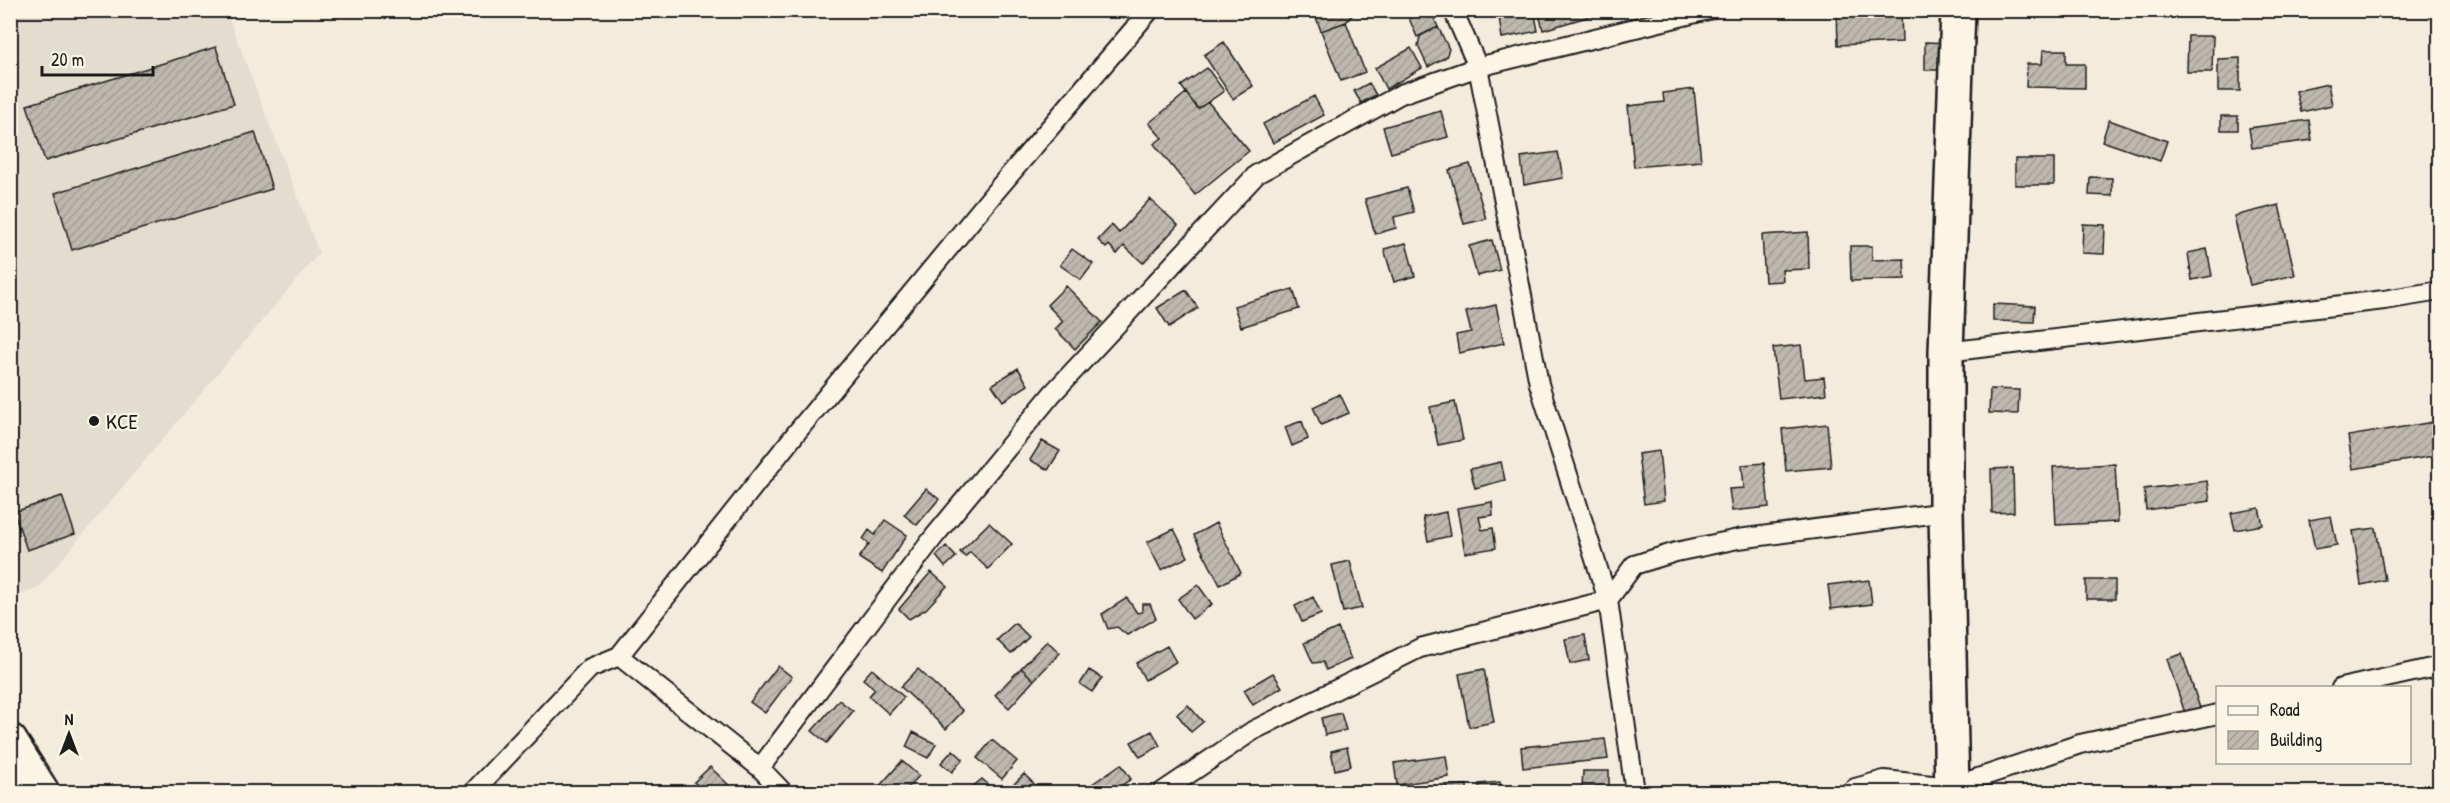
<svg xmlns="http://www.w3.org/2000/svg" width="2450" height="803" font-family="'Patrick Hand',sans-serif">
  <defs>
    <pattern id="building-hatch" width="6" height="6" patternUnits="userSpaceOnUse" patternTransform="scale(1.5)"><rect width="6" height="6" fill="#beb9ae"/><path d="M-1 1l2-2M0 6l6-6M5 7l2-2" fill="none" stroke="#a39e95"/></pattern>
  </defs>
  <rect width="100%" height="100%" fill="#f3ecdd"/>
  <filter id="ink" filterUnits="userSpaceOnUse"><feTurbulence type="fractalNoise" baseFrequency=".0167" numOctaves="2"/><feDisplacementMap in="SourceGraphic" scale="12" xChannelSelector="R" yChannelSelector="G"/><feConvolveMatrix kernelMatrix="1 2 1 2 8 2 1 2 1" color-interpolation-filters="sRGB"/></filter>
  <g filter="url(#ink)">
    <!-- built -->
    <path fill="#e3ddcf" d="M11 11H226L319 253 37 589 11 597Z"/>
    <!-- building -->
    <path fill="url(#building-hatch)" stroke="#1c1c1c" stroke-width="1.5" d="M1316 10H1357L1346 22 1321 31 1316 17Z
      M1421 10H1430L1438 27 1417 37 1408 16Z
      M1498 10H1534L1538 31 1502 38Z
      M1538 10H1611L1543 30Z
      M1837 10H1901L1902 42 1838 45Z
      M1346 22 1365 72 1341 81 1321 31Z
      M1438 27 1449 49 1446 57 1428 67 1418 46 1420 36Z
      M2188 36H2213L2212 72H2187Z
      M1224 42 1253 86 1233 99 1204 55Z
      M1925 42 1950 43 1949 70H1925Z
      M216 47 234 104 45 161 27 105Z
      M1411 48 1422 68 1386 89 1375 68Z
      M2043 50H2066V64H2085V88L2026 87 2027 64H2042Z
      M2240 58V91H2218V59Z
      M1207 68 1224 91 1198 109 1181 86Z
      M1369 83 1376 95 1361 103 1354 91Z
      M2328 84 2332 105 2301 112 2296 91Z
      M1694 89 1701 161 1634 167 1628 106 1664 102 1663 93Z
      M1186 93 1198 109 1208 102 1249 151 1195 195 1154 144 1162 138 1149 123Z
      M1314 96 1324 115 1273 143 1263 124Z
      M1441 111 1448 137 1391 153 1383 127Z
      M2221 116H2238V130H2221Z
      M2109 120 2167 141 2160 161 2102 141Z
      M2309 120 2312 140 2252 148 2249 128Z
      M255 132 272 189 72 250 55 193Z
      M1558 152 1563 178 1524 185 1521 157Z
      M2015 159H2054V185H2015Z
      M1470 164 1486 219 1464 224 1449 170Z
      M2090 177 2112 178V196L2089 195Z
      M1407 188 1414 212 1394 217 1396 228 1375 234 1365 199Z
      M1150 199 1178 225 1143 263 1124 246 1117 254 1109 245 1106 248 1098 240 1112 225 1119 233Z
      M2279 205 2295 275 2250 285 2234 216Z
      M2083 224 2105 225 2104 254 2082 253Z
      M1808 232 1809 269 1782 270 1783 281 1765 282 1762 235Z
      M1492 240 1500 270 1477 276 1469 246Z
      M1406 243 1415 276 1394 282 1384 249Z
      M1850 246H1872V260L1904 259 1905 279 1851 281Z
      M1072 249 1093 264 1081 280 1060 265Z
      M2207 249 2212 276 2192 280 2188 253Z
      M1066 286 1102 322 1075 349 1055 329 1063 321 1047 305Z
      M1293 289 1299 309 1241 327 1234 306Z
      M1186 290 1198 308 1169 327 1157 308Z
      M1993 304 2035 306 2034 322 1993 321Z
      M1496 305 1504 343 1459 353 1456 335 1471 332 1466 312Z
      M1801 345 1805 379 1824 377 1826 394 1779 399 1773 348Z
      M1018 368 1028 385 1003 401 992 385Z
      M1990 389 2019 390 2018 414 1989 413Z
      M1340 394 1349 413 1321 425 1313 407Z
      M1455 402 1463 440 1438 445 1430 407Z
      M1302 421 1308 439 1292 446 1285 427Z
      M2440 421V455L2353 469 2348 436Z
      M1827 424 1831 467 1786 471 1782 429Z
      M1042 441 1060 451 1048 470 1030 460Z
      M1659 451 1664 501 1644 504 1638 454Z
      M1501 462 1505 480 1475 488 1470 469Z
      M1764 463 1769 507 1732 511 1729 489 1744 488 1742 465Z
      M2115 464 2118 522 2056 525 2053 467Z
      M2013 468 2014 512 1992 513 1991 469Z
      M2207 481 2210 501 2146 510 2144 489Z
      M926 489 939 499 917 525 904 515Z
      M62 496 75 534 27 550 14 512Z
      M1492 502 1493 515 1479 517 1482 530 1493 528 1496 548 1465 553 1457 508Z
      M2259 508 2263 525 2235 530 2231 513Z
      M1446 512 1450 536 1428 541 1423 517Z
      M2331 516 2337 545 2315 549 2309 520Z
      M885 520 907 535 882 573 859 558 869 544 863 539 869 530 875 535Z
      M989 523 1012 544 988 569 970 552 965 557 960 552Z
      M1216 523 1241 573 1220 585 1194 535Z
      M2376 528 2385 580 2361 585 2353 531Z
      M1174 529 1188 557 1161 570 1147 542Z
      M946 546 956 557 945 567 936 556Z
      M1350 561 1362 608 1343 612 1332 565Z
      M931 572 947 586 926 609 909 619 899 609Z
      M1869 580 1872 604 1831 609 1828 585Z
      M2086 580H2115V599H2086Z
      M1198 585 1212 604 1192 619 1178 599Z
      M1313 597 1321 614 1302 622 1295 606Z
      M1127 598 1137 613 1142 612V604H1150L1156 619 1127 635 1117 627 1108 629 1102 614Z
      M1015 623 1029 637 1011 654 997 640Z
      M1338 628 1351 659 1326 670 1323 662 1313 663 1304 643Z
      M1585 635 1589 660 1570 664 1565 639Z
      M1047 641 1060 653 1034 680 1021 668Z
      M1167 646 1176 662 1145 680 1136 663Z
      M2182 654 2201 711 2186 716 2167 659Z
      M778 666 792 677 765 713 750 702Z
      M1021 668 1034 680 1009 708 995 695Z
      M872 669 904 697 889 714 869 696 875 689 863 679Z
      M918 669 963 711 946 729 901 687Z
      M1484 669 1494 722 1469 727 1459 674Z
      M1089 670 1102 678 1092 692 1080 684Z
      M1273 673 1282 687 1253 705 1244 690Z
      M839 700 853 711 827 743 812 731Z
      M1188 705 1203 722 1191 732 1177 714Z
      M1341 713 1346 730 1325 735 1321 718Z
      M1152 731 1160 746 1140 757 1131 742Z
      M913 732 936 744 928 758 906 747Z
      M1605 739 1608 759 1523 768 1521 747Z
      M992 740 1017 761 1002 779 977 758Z
      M1347 747 1351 766 1335 770 1331 751Z
      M953 750 963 759 952 772 941 763Z
      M1446 756 1449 777 1397 785 1394 763Z
      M902 761 919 776 904 792H881L877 789Z
      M1121 764 1131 779 1112 792 1082 791Z
      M710 767 736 792H704L694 782Z
      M1583 771H1609V787H1582Z
      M1024 774 1042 792H1018L1012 786Z
      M982 779 997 792H966Z
      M1500 782 1501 792H1480L1479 784Z
      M1467 785V792H1401V789Z"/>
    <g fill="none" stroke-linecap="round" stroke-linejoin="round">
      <defs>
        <path id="service" d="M1453 10 1478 67 1539 384 1608 600 1635 792
          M1946 352 2384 300 2440 291
          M619 656 760 768 783 792
          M2341 688 2440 666
          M760 768 933 538 1052 394 1257 174 1401 94 1478 67 1708 10
          M473 792 590 668 619 656 797 432 995 192 1150 10
          M1162 792 1254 730 1420 648 1608 600 1634 565 1676 552 1738 539 1946 512
          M1850 792 1855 788 1884 780 1951 787 2080 744 2218 714"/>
        <path id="minor" d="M10 741 42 792
          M1952 792 1946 512V352L1958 10"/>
      </defs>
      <!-- service casing -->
      <use href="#service" stroke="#1c1c1c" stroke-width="22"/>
      <!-- minor casing -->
      <use href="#minor" stroke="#1c1c1c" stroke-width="38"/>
      <!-- service -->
      <use href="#service" stroke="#fcf5e5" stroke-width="18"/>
      <!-- minor -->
      <use href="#minor" stroke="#fcf5e5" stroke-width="33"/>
    </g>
  </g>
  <!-- markers -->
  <circle fill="#1c1c1c" stroke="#fcf5e5" stroke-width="2" cx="94" cy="421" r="6"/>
  <g text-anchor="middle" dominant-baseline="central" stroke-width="4.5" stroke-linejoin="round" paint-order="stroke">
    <!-- poi labels -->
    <g font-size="21" fill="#1c1c1c" stroke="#fcf5e5" text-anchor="start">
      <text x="106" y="421">KCE</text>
    </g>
  </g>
  <!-- margin -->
  <rect width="2450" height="803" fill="none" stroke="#fcf5e5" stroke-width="36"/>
  <rect x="18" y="18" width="2414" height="767" fill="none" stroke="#1c1c1c" stroke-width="2" filter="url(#ink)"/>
  <!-- legend -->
  <rect x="2216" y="686" width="195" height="78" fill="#fcf5e5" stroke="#a29e95" stroke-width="1.5"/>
  <rect x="2228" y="706" width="30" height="9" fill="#fcf5e5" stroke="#a29e95" stroke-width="1.5"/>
  <text x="2270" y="716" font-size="18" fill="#1c1c1c">Road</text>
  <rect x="2228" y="731" width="30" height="18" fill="url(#building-hatch)" stroke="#a29e95" stroke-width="1.5"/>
  <text x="2270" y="746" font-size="18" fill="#1c1c1c">Building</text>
  <!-- north arrow -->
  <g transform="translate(69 734)" stroke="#fcf5e5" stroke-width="4.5" paint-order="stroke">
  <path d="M0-4.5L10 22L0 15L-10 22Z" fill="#1c1c1c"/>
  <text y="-9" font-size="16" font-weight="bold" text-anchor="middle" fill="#1c1c1c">N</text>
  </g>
  <!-- scale -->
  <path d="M42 66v9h111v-9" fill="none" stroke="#1c1c1c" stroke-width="3"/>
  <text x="51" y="66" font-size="18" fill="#1c1c1c" stroke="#fcf5e5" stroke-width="4.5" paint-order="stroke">20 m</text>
</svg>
